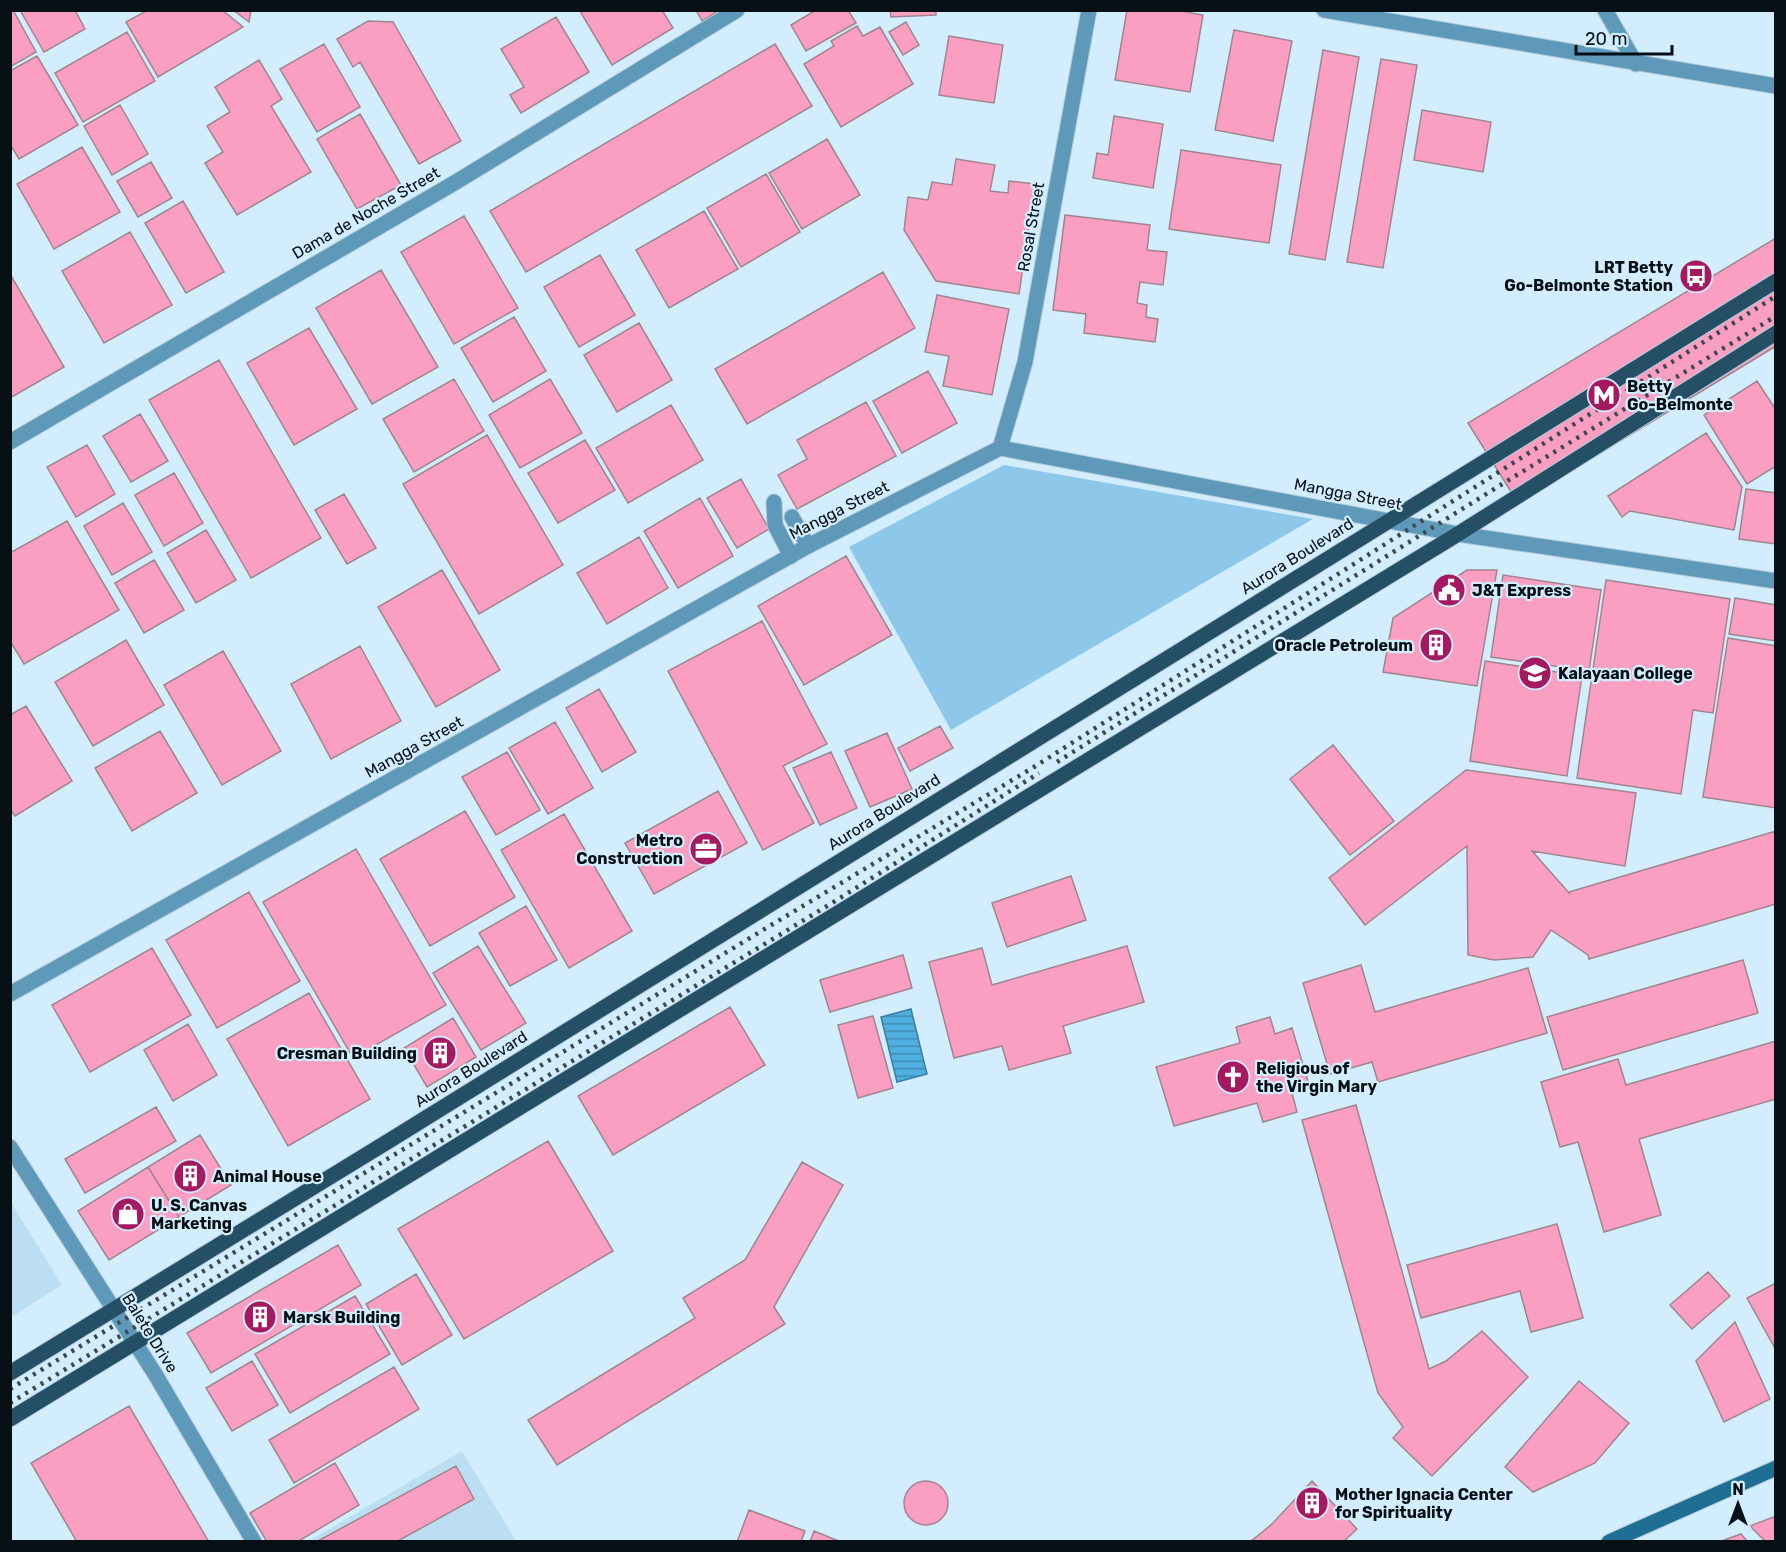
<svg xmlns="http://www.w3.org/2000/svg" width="1786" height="1552" font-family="Rubik,sans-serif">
  <defs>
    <pattern id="water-rules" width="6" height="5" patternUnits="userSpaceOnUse" patternTransform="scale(1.5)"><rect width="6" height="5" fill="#4fafdf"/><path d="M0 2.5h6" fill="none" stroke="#408db4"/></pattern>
  </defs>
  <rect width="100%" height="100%" fill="#d2edfe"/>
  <!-- built -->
  <path fill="#bcdef2" d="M10 1201 62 1285 11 1317H10Z
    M462 1451 516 1541 307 1542Z"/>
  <!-- grass -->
  <path fill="#8dc8ea" d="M1004 465 1313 519 951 730 849 547Z"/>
  <!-- water -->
  <path fill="url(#water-rules)" stroke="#397fa2" stroke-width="1.5" d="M911 1009 927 1074 897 1082 881 1017Z"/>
  <!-- building -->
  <path fill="#fa9fc1" stroke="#a1858e" stroke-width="1.5" d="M10 10H13L36 52 10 67Z
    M20 10H75L85 29 44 52Z
    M148 10H222L243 27 158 77 126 22Z
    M233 10H251L249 22Z
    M585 10H662L673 28 612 65 581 13Z
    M696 10H720L702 21Z
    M816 10H848L856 23 806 51 791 25Z
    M890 10H936V15L891 17Z
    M1127 10H1176L1203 15 1190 92 1115 80Z
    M556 17 589 72 521 113 510 95 524 87 501 49Z
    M368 21 393 22 461 141 419 164 360 62 353 67 337 39Z
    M906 22 919 45 903 55 889 32Z
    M857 26 863 36 880 27 913 84 841 127 804 64 834 46 831 41Z
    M1234 30 1292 41 1273 141 1215 130Z
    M127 32 155 81 83 122 55 73Z
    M949 36 1003 45 994 103 939 95Z
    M324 44 360 107 317 132 280 69Z
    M775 44 812 106 526 272 490 211Z
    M1323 50 1359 57 1325 260 1289 254Z
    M37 56 78 125 19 159 10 144V71Z
    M1381 59 1417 65 1383 268 1347 262Z
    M259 60 282 99 271 106 311 172 237 215 205 163 223 152 207 126 230 112 215 87Z
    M120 105 148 154 112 175 84 126Z
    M1422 110 1491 122 1483 172 1414 160Z
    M360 114 401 185 357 209 317 139Z
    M1114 116 1163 124 1153 188 1093 178 1097 153 1108 155Z
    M827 139 860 195 802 229 769 173Z
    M82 147 120 212 54 249 17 184Z
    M1181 150 1281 165 1269 243 1169 229Z
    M956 159 995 165 990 191 1008 193 1009 181 1035 184 1019 294 936 281 904 230 908 197 928 200 932 182 952 185Z
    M151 162 172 198 138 217 117 181Z
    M766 174 800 232 741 267 707 208Z
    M183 201 224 272 186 293 145 223Z
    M704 211 738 269 669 308 636 250Z
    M1065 215 1150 225 1147 250 1167 252 1163 285 1140 282 1137 303 1147 305 1146 317 1158 319 1155 342 1084 333 1086 314 1053 310Z
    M464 216 518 308 454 344 401 252Z
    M130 232 172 305 104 343 62 271Z
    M1776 238V346L1518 503 1468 423Z
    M600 255 635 315 579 347 544 287Z
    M381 270 438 367 372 404 316 308Z
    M883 272 915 328 747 424 715 369Z
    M10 274 64 367 10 398Z
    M937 295 1009 309 992 395 943 386 949 356 925 352Z
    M514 317 546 371 493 402 461 348Z
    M639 323 672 380 617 412 584 355Z
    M309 328 357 409 294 445 247 363Z
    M219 360 321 538 251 578 149 400Z
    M928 371 957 423 902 453 873 401Z
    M454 379 484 431 414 472 383 419Z
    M550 379 582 433 520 468 489 415Z
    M1757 381 1776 410V466L1747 484 1704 415Z
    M866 402 896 456 797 509 778 475 807 459 797 440Z
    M671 405 703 460 628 503 596 448Z
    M140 414 168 461 131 482 103 436Z
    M1706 433 1742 487 1734 530 1630 511 1622 517 1608 496Z
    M487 435 563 565 479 614 403 484Z
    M585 440 615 490 558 523 528 473Z
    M87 445 115 494 76 517 47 467Z
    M174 473 203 523 164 546 135 495Z
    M741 479 769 529 737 548 707 498Z
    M1746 489 1776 493V544L1739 539Z
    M344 494 376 548 347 564 315 510Z
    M700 498 733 556 678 588 644 531Z
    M123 503 152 552 112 575 84 526Z
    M67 521 119 610 24 664 10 641V553Z
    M206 530 236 580 196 603 167 553Z
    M639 537 668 588 607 624 577 573Z
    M846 556 892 635 804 685 758 606Z
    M154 560 184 610 144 633 115 583Z
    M442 570 500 670 436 707 378 607Z
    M1467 570H1497L1477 686 1383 672 1393 618Z
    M1503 575 1601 590 1589 671 1491 657Z
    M1606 580 1730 599 1713 713 1693 710 1681 794 1577 778Z
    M1735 598 1776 605V641L1729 634Z
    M762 621 827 744 783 766 814 823 763 850 668 671Z
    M1728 638 1776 646V808L1703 797Z
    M126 640 164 705 93 746 55 682Z
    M360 646 401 721 331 759 291 684Z
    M223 651 281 751 222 785 164 685Z
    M1485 661 1582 676 1567 776 1470 761Z
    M599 689 636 752 602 772 566 708Z
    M26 706 72 781 15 816 10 809V715Z
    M555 722 593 788 548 814 509 748Z
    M940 726 953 748 910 771 898 748Z
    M160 731 197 793 132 831 95 768Z
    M887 733 912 789 870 807 845 751Z
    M1333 745 1394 821 1350 855 1290 779Z
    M507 752 540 810 496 835 462 777Z
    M831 752 857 808 820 825 793 768Z
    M1466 770 1636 793 1625 866 1532 851 1570 894 1569 892 1776 831V904L1589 959 1588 955 1551 930 1533 957 1494 960 1468 955 1467 846 1365 925 1329 878Z
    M718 791 747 843 654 894 625 843Z
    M465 811 515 897 430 946 380 859Z
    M564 814 632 931 569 968 501 850Z
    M356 849 446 1005 353 1058 263 902Z
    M1071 876 1086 920 1007 947 992 903Z
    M249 892 300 981 217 1028 166 940Z
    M526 906 557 960 510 986 479 933Z
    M478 946 526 1023 481 1050 433 973Z
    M1127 946 1144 1002 1063 1026 1071 1053 1009 1070 1002 1046 954 1058 929 962 982 948 992 985Z
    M152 948 191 1015 90 1072 52 1005Z
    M903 955 912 988 830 1012 820 980Z
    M1743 960 1758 1013 1563 1070 1547 1017Z
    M1361 965 1375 1012 1528 968 1547 1033 1378 1082 1372 1062 1330 1074 1303 983Z
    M309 993 370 1099 288 1146 227 1039Z
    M730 1007 765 1065 613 1155 578 1096Z
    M873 1016 893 1088 858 1098 838 1025Z
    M1270 1017 1275 1034 1292 1028 1310 1088 1292 1093 1297 1112 1263 1122 1257 1103 1174 1126 1156 1067 1240 1043 1236 1027Z
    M453 1018 476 1057 427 1087 404 1048Z
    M188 1024 217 1075 173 1101 144 1050Z
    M1776 1041V1099L1639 1139 1661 1215 1604 1232 1578 1142 1560 1147 1541 1082 1618 1059 1626 1085Z
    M1356 1105 1429 1369 1446 1361 1482 1331 1528 1377 1432 1476 1393 1438 1403 1427 1378 1393 1302 1120Z
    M156 1107 176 1141 85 1193 65 1159Z
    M200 1135 231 1185 179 1217 148 1167Z
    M548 1141 613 1251 464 1339 398 1229Z
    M802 1162 843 1185 774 1307 785 1324 557 1465 528 1420 695 1318 683 1298 745 1260Z
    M148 1167 179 1217 109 1260 78 1211Z
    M1557 1224 1583 1318 1531 1332 1520 1291 1421 1318 1407 1265Z
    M338 1245 361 1285 211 1373 187 1333Z
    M1708 1272 1730 1296 1692 1329 1670 1305Z
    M416 1274 452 1335 402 1365 366 1304Z
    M1776 1283V1350L1747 1298Z
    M355 1296 390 1354 290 1413 255 1354Z
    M1735 1322 1770 1399 1724 1422 1696 1361Z
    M252 1361 278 1405 232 1431 206 1388Z
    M394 1367 419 1409 294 1483 269 1440Z
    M1579 1381 1629 1423 1595 1463 1533 1492 1505 1467Z
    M129 1406 209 1542H77L31 1463Z
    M335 1463 359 1505 297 1542H267L250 1513Z
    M456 1466 474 1499 396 1542H316Z
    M1312 1481 1357 1529 1343 1542H1250L1272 1524Z
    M904 1503a22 22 0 1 1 44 0a22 22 0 1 1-44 0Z
    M749 1510 805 1531 801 1542H737Z
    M1776 1516V1542H1766L1750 1526Z
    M814 1531 841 1542H810Z
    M1741 1534 1748 1542H1719Z"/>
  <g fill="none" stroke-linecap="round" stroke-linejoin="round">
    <defs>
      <path id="service" d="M774 502 775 525 791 556
        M792 517 808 546"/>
      <path id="minor" d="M1605 10 1636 64
        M10 442 456 182 737 10
        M1000 448 1025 362 1089 10
        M10 994 808 546 1000 448 1458 534 1776 581"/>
      <path id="tertiary" d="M1324 10 1776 86
        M10 1147 155 1374 254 1542"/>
      <path id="secondary" d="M1609 1542 1776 1468"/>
      <path id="primary" d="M10 1373 392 1139 1776 281
        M10 1419 1458 534 1776 333"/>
    </defs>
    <!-- service casing -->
    <use href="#service" stroke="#b2cad9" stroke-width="17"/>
    <!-- minor casing -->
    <use href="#minor" stroke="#b2cad9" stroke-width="17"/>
    <!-- tertiary casing -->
    <use href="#tertiary" stroke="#b2cad9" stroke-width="17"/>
    <!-- secondary casing -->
    <use href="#secondary" stroke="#b2cad9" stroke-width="17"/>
    <!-- primary casing -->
    <use href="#primary" stroke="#b2cad9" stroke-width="17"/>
    <!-- service -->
    <use href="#service" stroke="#5e99b9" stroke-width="15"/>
    <!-- minor -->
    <use href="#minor" stroke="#5e99b9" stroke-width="15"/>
    <!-- tertiary -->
    <use href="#tertiary" stroke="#5e99b9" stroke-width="15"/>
    <!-- secondary -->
    <use href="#secondary" stroke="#1f6f94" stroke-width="15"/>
    <!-- primary -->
    <use href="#primary" stroke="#254f65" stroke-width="15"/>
    <!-- rail -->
    <path stroke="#3b4850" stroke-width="4.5" stroke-dasharray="3 6" stroke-linecap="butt" d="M1057 762 1499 486 1776 316
      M10 1389 763 930 1034 767 1776 296
      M10 1403 832 903 1039 773"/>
  </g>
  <!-- icons -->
  <defs>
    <symbol id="bus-disc" viewBox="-11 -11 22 22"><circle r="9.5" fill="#a41960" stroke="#d2edfe"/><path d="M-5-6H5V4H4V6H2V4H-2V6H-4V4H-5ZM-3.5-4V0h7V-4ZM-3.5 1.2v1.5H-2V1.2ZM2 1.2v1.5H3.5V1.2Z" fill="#fff"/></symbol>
    <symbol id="metro-disc" viewBox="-11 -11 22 22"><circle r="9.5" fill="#a41960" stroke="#d2edfe"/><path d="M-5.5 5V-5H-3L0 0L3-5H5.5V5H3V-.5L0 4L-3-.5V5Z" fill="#fff"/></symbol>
    <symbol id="civic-disc" viewBox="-11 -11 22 22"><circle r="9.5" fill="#a41960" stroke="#d2edfe"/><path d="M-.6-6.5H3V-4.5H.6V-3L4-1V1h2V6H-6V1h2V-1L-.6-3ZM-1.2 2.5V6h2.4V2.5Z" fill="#fff"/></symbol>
    <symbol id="building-disc" viewBox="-11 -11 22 22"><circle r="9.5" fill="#a41960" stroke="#d2edfe"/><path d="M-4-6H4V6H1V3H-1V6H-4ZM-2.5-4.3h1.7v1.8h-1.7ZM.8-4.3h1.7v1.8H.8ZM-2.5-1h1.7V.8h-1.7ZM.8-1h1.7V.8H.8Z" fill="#fff"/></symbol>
    <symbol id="university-disc" viewBox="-11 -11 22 22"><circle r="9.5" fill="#a41960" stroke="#d2edfe"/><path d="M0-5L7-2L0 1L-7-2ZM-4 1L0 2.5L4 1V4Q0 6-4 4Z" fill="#fff"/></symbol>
    <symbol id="office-disc" viewBox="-11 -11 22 22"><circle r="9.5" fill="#a41960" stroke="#d2edfe"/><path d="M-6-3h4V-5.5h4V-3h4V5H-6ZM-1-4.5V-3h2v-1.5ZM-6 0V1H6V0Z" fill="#fff"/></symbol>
    <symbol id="church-disc" viewBox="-11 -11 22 22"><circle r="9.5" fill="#a41960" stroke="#d2edfe"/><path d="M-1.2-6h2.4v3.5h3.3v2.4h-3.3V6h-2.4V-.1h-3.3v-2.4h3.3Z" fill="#fff"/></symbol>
    <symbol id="shop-disc" viewBox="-11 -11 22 22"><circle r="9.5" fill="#a41960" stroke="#d2edfe"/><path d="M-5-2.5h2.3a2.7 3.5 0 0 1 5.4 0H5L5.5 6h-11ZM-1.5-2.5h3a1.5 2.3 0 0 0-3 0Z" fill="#fff"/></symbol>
  </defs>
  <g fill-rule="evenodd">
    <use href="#bus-disc" x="1677" y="257" width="38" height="38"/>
    <use href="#metro-disc" x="1585" y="376" width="38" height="38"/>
    <use href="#civic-disc" x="1430" y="571" width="38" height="38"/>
    <use href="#building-disc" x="1417" y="626" width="38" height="38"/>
    <use href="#university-disc" x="1516" y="654" width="38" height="38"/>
    <use href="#office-disc" x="687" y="830" width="38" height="38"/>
    <use href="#building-disc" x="421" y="1034" width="38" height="38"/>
    <use href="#church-disc" x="1214" y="1058" width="38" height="38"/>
    <use href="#building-disc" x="171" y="1157" width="38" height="38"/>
    <use href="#shop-disc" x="109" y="1195" width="38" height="38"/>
    <use href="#building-disc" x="241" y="1298" width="38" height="38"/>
    <use href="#building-disc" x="1293" y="1484" width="38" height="38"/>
  </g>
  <g text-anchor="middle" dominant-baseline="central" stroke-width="4.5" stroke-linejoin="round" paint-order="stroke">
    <!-- street labels -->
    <g font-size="16" fill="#071015" stroke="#d2edfe">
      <text transform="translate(366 213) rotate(-30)">Dama de Noche Street</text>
      <text transform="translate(1031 227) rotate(-80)">Rosal Street</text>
      <text transform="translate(1348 494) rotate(11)">Mangga Street</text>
      <text transform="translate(839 510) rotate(-27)">Mangga Street</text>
      <text transform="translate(1297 556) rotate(-32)">Aurora Boulevard</text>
      <text transform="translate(414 747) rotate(-29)">Mangga Street</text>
      <text transform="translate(884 812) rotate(-32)">Aurora Boulevard</text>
      <text transform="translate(471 1069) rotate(-32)">Aurora Boulevard</text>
      <text transform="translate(150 1333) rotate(58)">Balete Drive</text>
    </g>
    <!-- poi labels -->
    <g font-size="16" font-weight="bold" fill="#071015" stroke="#d2edfe" text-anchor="start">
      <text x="1673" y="267" text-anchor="end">LRT Betty<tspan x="1673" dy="18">Go-Belmonte Station</tspan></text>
      <text x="1627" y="386">Betty<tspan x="1627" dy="18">Go-Belmonte</tspan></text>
      <text x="1472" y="590">J&amp;T Express</text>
      <text x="1413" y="645" text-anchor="end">Oracle Petroleum</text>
      <text x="1558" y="673">Kalayaan College</text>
      <text x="683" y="840" text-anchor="end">Metro<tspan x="683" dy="18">Construction</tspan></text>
      <text x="417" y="1053" text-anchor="end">Cresman Building</text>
      <text x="1256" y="1068">Religious of<tspan x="1256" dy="18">the Virgin Mary</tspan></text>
      <text x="213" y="1176">Animal House</text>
      <text x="151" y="1205">U. S. Canvas<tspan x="151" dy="18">Marketing</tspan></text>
      <text x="283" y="1317">Marsk Building</text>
      <text x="1335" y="1494">Mother Ignacia Center<tspan x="1335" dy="18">for Spirituality</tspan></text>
    </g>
  </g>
  <!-- border -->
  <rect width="1786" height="1552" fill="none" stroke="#071015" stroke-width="24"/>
  <!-- north arrow -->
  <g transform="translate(1738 1504)" stroke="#d2edfe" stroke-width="4.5" paint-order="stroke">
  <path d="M0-4.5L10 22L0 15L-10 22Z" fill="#071015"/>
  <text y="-9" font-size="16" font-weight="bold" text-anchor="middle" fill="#071015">N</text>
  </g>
  <!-- scale -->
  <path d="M1576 45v9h96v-9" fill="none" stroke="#071015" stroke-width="3"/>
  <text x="1585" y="45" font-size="18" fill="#071015" stroke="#d2edfe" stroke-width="4.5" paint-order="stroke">20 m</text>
</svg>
